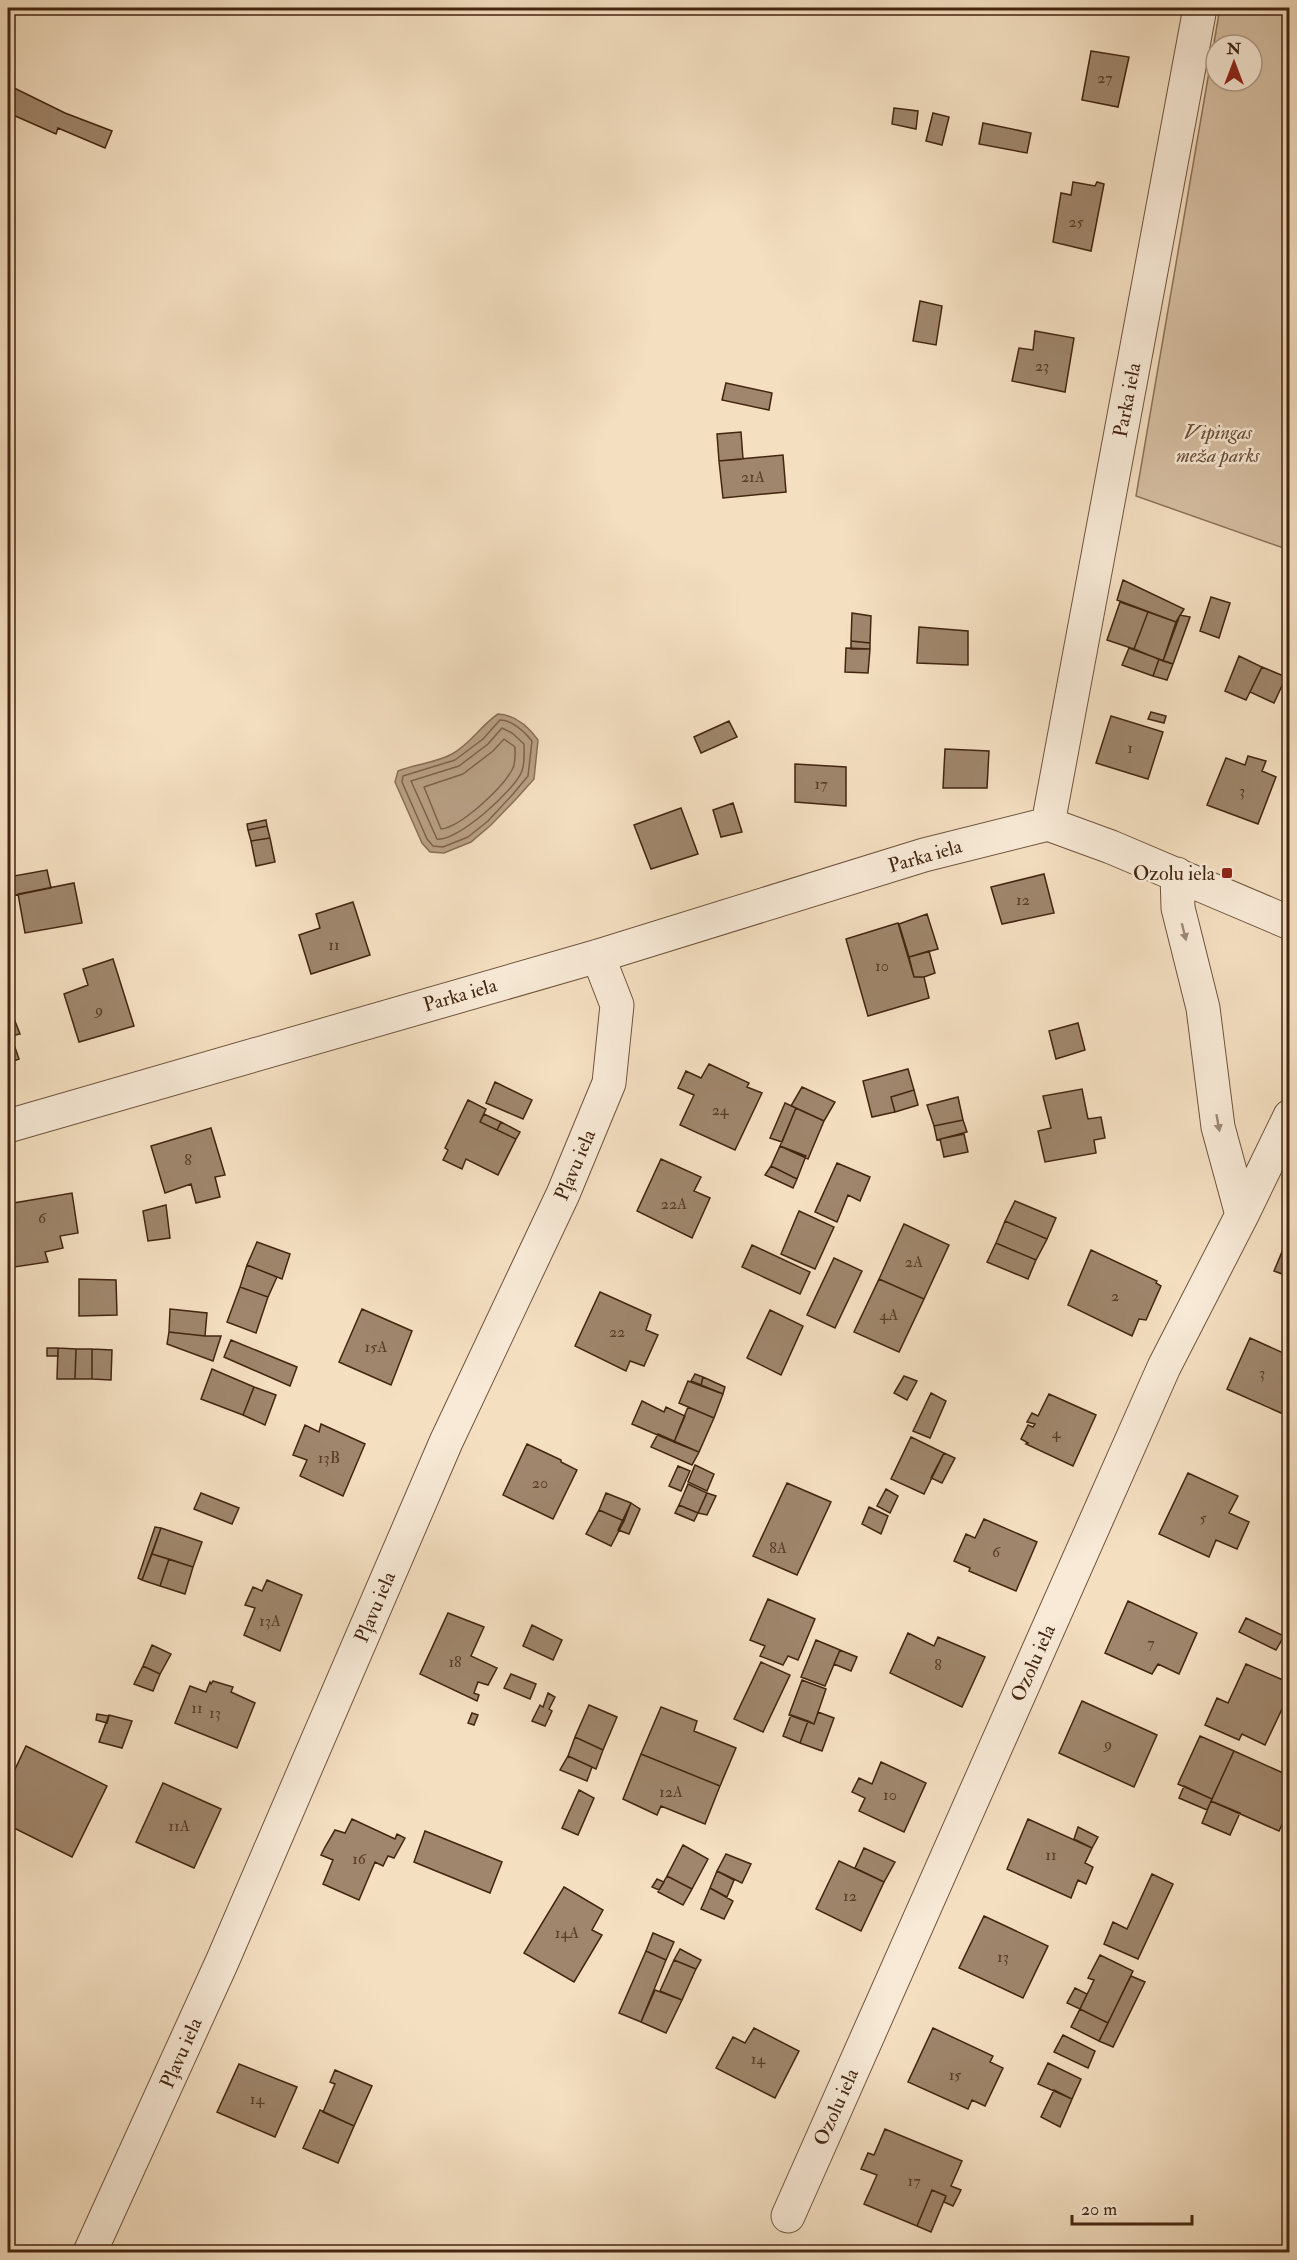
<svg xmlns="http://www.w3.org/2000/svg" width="1297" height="2260" font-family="'IM FELL Double Pica',serif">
  <rect width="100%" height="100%" fill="#f4dfc1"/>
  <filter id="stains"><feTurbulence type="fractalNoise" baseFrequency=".00333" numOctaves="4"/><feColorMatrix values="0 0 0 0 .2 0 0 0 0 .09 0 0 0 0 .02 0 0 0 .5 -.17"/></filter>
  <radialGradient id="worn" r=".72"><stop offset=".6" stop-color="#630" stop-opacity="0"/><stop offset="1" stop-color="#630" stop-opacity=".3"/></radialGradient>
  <!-- green -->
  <path fill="#d6bfa3" stroke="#8c725a" stroke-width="1.5" fill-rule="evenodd" d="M1220 8H1289V550L1136 496ZM1216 45H1252V81H1216Z"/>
  <!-- water -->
  <path fill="#b8a085" stroke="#896f56" stroke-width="1.5" d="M498 714C515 715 528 726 538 740L534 779 517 798 491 825 471 842 444 853 430 852 422 843 395 782 398 771C415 764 436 763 452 754 471 744 481 725 498 714Z"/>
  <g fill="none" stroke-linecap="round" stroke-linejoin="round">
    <!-- shore -->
    <path stroke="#7e624a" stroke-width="1.5" d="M500 720C512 720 525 732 532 741L528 776 513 794 488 821 468 837 443 847 433 846 427 839 402 782 403 776 455 760 483 739Z
      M502 728 512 733 524 744C524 752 525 763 522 771 515 790 457 842 437 839L411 781 459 766 488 744Z
      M504 739 515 747C515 754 516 764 512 770 502 788 461 827 441 829L424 787 463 774 493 751Z"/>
  </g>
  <!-- building -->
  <path fill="#9f866c" stroke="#432510" stroke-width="1.5" d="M1091 51 1129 57 1118 107 1082 100Z
    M8 85 65 113 112 131 105 148 58 128 56 134 13 115 9 119H8Z
    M894 108 918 111 916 129 892 124Z
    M933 113 949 117 942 145 926 141Z
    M983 123 1031 133 1027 153 979 144Z
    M1073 182 1095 186 1097 182 1104 184 1091 251 1053 242 1061 193 1071 195Z
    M920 301 942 306 936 345 913 341Z
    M1035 331 1074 338 1065 392 1012 381 1019 348 1033 350Z
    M726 383 772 393 769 410 722 400Z
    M741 432 743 459 719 461 717 434Z
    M783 455 786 492 723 498 719 461Z
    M1123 580 1184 609 1176 622 1117 600Z
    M1211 597 1230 603 1219 638 1200 631Z
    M1120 602 1148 612 1134 649 1107 640Z
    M1148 612 1176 622 1163 661 1134 649Z
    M852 613 871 616 870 643 851 641Z
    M1180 615 1190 617 1173 664 1163 661Z
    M919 627 968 631V665L917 663Z
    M851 641 870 643V649H851Z
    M846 648 870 649 868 673 845 672Z
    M1129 648 1159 659 1153 676 1122 665Z
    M1239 656 1262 667 1246 700 1225 691Z
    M1159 659 1173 664 1167 680 1153 676Z
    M1262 667 1286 677 1274 703 1250 692Z
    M1151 712 1166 716 1164 723 1148 719Z
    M1111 716 1163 732 1148 779 1096 763Z
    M729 721 737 737 701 753 694 737Z
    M945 749 989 751 987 788H943Z
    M1248 756 1266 761 1262 771 1276 777 1258 824 1207 805 1226 758 1245 765Z
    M795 764 846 767V806L795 802Z
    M733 803 742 832 721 837 713 810Z
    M681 808 698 854 651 869 634 825Z
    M266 820 267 826 248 830 247 824Z
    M267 826 270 838 251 841 248 830Z
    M270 838 275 862 256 866 251 841Z
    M47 870 51 888 11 896 8 877Z
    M1044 874 1054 913 1002 924 991 887Z
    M74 883 82 923 25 933 18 894Z
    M353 902 370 955 311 974 299 935 320 928 316 914Z
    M927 914 938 949 909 957 899 924Z
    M898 923 914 977H924L929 998 868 1016 846 939Z
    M929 951 935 973 924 977H914L909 957Z
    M113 959 134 1026 79 1042 64 994 88 985 83 969Z
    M13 1016 20 1034 11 1036 19 1059 8 1063V1018Z
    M1078 1023 1085 1050 1056 1059 1049 1031Z
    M709 1064 749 1083 747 1087 762 1093 735 1150 680 1125 694 1095 678 1088 686 1071 701 1078Z
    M908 1069 914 1090 891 1097 895 1112 872 1117 863 1081Z
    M495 1082 532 1100 523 1119 486 1103Z
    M802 1087 835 1102 824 1121 791 1106Z
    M1082 1089 1088 1119 1101 1117 1105 1138 1094 1140 1096 1153 1045 1162 1038 1131 1051 1128 1043 1096Z
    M914 1090 918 1105 895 1112 891 1097Z
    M958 1097 963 1120 934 1126 927 1105Z
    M468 1100 486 1109 480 1122 516 1139 498 1175 466 1159 462 1169 443 1160 448 1150 445 1148Z
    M785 1103 796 1108 782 1142 770 1138Z
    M796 1108 824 1121 808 1159 780 1146Z
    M484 1114 501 1122 497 1130 480 1122Z
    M963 1120 967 1132 937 1140 934 1126Z
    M501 1122 520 1132 516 1139 497 1130Z
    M211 1128 225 1175 215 1177 220 1197 196 1203 191 1184 165 1193 151 1146Z
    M964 1134 968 1152 944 1157 940 1139Z
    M780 1146 806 1156 797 1179 771 1166Z
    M661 1159 701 1177 694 1191 710 1198 692 1238 637 1211Z
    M837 1163 870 1177 860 1201 848 1195 837 1222 815 1212Z
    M771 1166 797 1179 793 1188 765 1175Z
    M72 1193 78 1233 60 1236 63 1248 45 1252 48 1262 8 1268V1204Z
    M1015 1201 1056 1218 1047 1239 1005 1221Z
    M166 1205 170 1238 148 1241 143 1211Z
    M799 1211 834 1227 815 1269 781 1254Z
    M1005 1221 1047 1239 1036 1260 996 1243Z
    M904 1224 949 1245 924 1299 879 1279Z
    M257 1242 290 1254 282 1279 247 1265Z
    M996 1243 1036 1260 1028 1279 987 1262Z
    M752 1245 810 1272 800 1294 742 1267Z
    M1284 1247 1290 1249V1277L1274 1271Z
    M1091 1250 1157 1281 1156 1283 1161 1286 1146 1320 1139 1319 1132 1336 1068 1305Z
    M834 1258 862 1271 835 1328 807 1315Z
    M247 1265 277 1277 268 1297 240 1287Z
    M79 1279 116 1280 117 1315 79 1316Z
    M879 1279 924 1299 899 1352 854 1332Z
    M240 1287 268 1297 256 1333 227 1322Z
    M600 1292 651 1315 646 1330 658 1335 644 1366 630 1361 626 1371 575 1346Z
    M170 1309 207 1313 205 1336 169 1332Z
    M362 1309 412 1331 391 1385 339 1362Z
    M770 1310 803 1326 781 1375 747 1358Z
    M169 1332 205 1336H221L213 1361 167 1344Z
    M1250 1338 1290 1356V1417L1227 1389Z
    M231 1340 297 1367 290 1386 224 1357Z
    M47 1348H58V1356H47Z
    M58 1348 76 1349 75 1379H57Z
    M76 1349H92V1379H75Z
    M92 1349 112 1350 111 1380 92 1379Z
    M212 1369 254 1387 243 1415 201 1399Z
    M695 1374 703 1377 701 1385 691 1381Z
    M904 1376 917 1381 907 1400 894 1393Z
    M703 1377 725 1387 723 1394 701 1385Z
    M688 1381 723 1394 714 1418 679 1403Z
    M254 1387 276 1395 265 1425 243 1415Z
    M931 1393 946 1401 930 1438 913 1431Z
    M1049 1394 1096 1415 1073 1466 1026 1444 1028 1443 1021 1439 1028 1425 1033 1427 1035 1424 1027 1422 1032 1413 1038 1416Z
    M642 1401 664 1412 666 1407 685 1416 674 1442 632 1424Z
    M688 1407 714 1418 699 1452 674 1442Z
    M321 1424 365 1444 343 1496 300 1476 307 1460 293 1455 305 1425 319 1432Z
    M658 1434 699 1452 692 1465 651 1447Z
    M911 1437 944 1453 924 1494 891 1479Z
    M527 1444 561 1460V1462L577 1470 553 1519 503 1495Z
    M944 1453 955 1458 942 1483 931 1478Z
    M695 1465 714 1474 707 1491 688 1482Z
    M678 1466 690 1471 681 1491 669 1486Z
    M1188 1473 1238 1496 1229 1513 1249 1522 1237 1549 1216 1540 1209 1557 1159 1534Z
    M787 1483 831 1502 797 1575 753 1556Z
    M688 1484 707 1493 698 1513 679 1505Z
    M886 1489 898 1496 890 1513 877 1506Z
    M201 1493 239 1508 232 1524 194 1509Z
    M606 1493 631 1503 624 1521 599 1510Z
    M707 1493 716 1496 707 1515 698 1513Z
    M631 1503 640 1509 629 1534 618 1530Z
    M679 1505 698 1513 694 1521 675 1513Z
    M869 1507 888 1516 881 1534 862 1524Z
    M599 1510 624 1521 611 1546 586 1534Z
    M984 1519 1037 1542 1016 1591 969 1571 970 1568 954 1561 966 1534 975 1538Z
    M155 1527 161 1528 142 1580 138 1578Z
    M161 1528 202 1542 193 1567 152 1554Z
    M152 1554 169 1559 160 1586 142 1580Z
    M169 1559 193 1567 185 1594 160 1586Z
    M267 1580 302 1595 280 1651 244 1635 255 1608 245 1605 253 1587 262 1591Z
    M768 1599 815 1619 798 1660 788 1656 783 1665 760 1656 765 1646 750 1640Z
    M1128 1601 1197 1633 1179 1674 1158 1664 1152 1674 1105 1653Z
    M448 1613 484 1627 471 1656 497 1668 488 1685 478 1682 474 1693 479 1695 477 1701 420 1674Z
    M1246 1618 1284 1636 1276 1650 1239 1632Z
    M532 1625 562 1640 553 1660 523 1646Z
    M908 1633 934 1646 938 1637 985 1657 962 1707 890 1673Z
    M816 1640 840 1650 825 1686 801 1677Z
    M152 1645 171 1654 160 1674 143 1666Z
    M840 1650 857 1657 851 1671 834 1664Z
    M761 1662 790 1675 763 1732 734 1719Z
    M1246 1664 1290 1683V1692L1265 1745 1242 1734 1239 1740 1205 1725 1217 1698 1228 1703Z
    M143 1666 160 1674 153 1691 134 1684Z
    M511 1674 536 1684 530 1699 504 1688Z
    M802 1680 826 1689 814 1724 789 1715Z
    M213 1681 233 1687 231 1692 255 1703 237 1748 175 1723 190 1686 206 1692 210 1682 211 1684Z
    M548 1693 555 1697 549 1709 552 1711 545 1726 532 1721 540 1705 543 1707Z
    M1082 1701 1157 1735 1134 1787 1059 1753Z
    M589 1705 617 1717 603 1750 575 1737Z
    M661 1707 697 1721 694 1731 736 1748 720 1786 641 1754Z
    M818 1712 834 1718 822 1751 800 1743 808 1721 814 1724Z
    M472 1713 478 1715 474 1725 468 1723Z
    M97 1714 109 1716 107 1723 96 1720Z
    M109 1715 132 1721 122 1748 99 1742Z
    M791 1715 808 1721 800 1743 783 1736Z
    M1200 1736 1234 1751 1212 1799 1178 1784Z
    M575 1737 603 1750 596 1769 568 1756Z
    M26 1746 107 1786 72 1857 8 1825V1784Z
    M1234 1751 1290 1776V1808L1279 1831 1211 1801Z
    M641 1754 720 1786 705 1824 661 1806 657 1815 623 1799Z
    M568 1756 592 1767 587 1781 560 1770Z
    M881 1762 926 1783 904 1832 859 1811 865 1798 852 1792 859 1778 872 1784Z
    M163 1783 221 1809 194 1868 136 1842Z
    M1184 1786 1212 1799 1207 1810 1179 1798Z
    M579 1790 594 1798 578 1835 562 1828Z
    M1211 1801 1240 1813 1230 1835 1202 1823Z
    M352 1819 395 1839 397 1834 405 1838 394 1858 388 1856 383 1866 375 1862 359 1900 323 1884 333 1860 321 1855 325 1847 335 1830 345 1833Z
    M1028 1819 1092 1848 1085 1863 1093 1867 1086 1884 1078 1880 1071 1898 1007 1869Z
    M1078 1827 1098 1837 1092 1848 1074 1839Z
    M425 1831 502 1862 490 1893 414 1862Z
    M683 1845 708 1859 692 1889 667 1876Z
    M864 1848 895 1862 884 1882 855 1868Z
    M726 1854 751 1864 742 1883 717 1871Z
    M839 1861 884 1882 861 1931 816 1909Z
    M717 1871 734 1880 727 1897 710 1888Z
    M1152 1874 1173 1884 1138 1959 1104 1944 1113 1922 1127 1929Z
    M667 1876 692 1889 683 1905 658 1892Z
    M657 1879 664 1882 659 1890 652 1887Z
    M564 1887 603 1910 592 1930 602 1935 574 1982 524 1953Z
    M710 1888 733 1901 724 1919 701 1909Z
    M984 1916 1048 1946 1023 1998 959 1968Z
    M653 1933 674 1942 666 1960 646 1951Z
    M680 1949 701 1960 696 1969 674 1960Z
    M646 1951 666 1960 641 2022 619 2013Z
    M1100 1955 1133 1971 1108 2023 1080 2009 1094 1980 1088 1978Z
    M674 1960 696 1969 682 2000 660 1991Z
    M1131 1976 1145 1982 1113 2047 1099 2041Z
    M1075 1988 1087 1994 1080 2009 1067 2003Z
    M655 1990 682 2000 666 2033 641 2022Z
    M1080 2009 1108 2023 1099 2041 1071 2027Z
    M754 2028 799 2051 775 2098 716 2068 733 2037 745 2043Z
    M933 2028 993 2056 990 2062 1003 2068 985 2106 972 2100 968 2109 908 2082Z
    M1063 2035 1095 2051 1088 2068 1054 2052Z
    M1048 2063 1081 2079 1072 2099 1038 2084Z
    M239 2064 297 2087 275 2137 217 2112Z
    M335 2070 372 2086 354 2126 323 2112 335 2084 330 2082Z
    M1054 2090 1072 2099 1060 2127 1041 2117Z
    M320 2110 354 2126 338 2163 303 2148Z
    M885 2129 962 2161 951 2186 961 2190 953 2206 944 2202 946 2196 932 2190 917 2226 864 2204 877 2175 861 2169 868 2153 874 2155Z
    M932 2190 946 2196 931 2232 917 2226Z"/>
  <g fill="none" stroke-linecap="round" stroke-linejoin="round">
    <defs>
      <path id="minor" d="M1048 824 1200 8
        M1048 824 1111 847 1290 923
        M1177 874 1178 908 1203 1008 1218 1127 1242 1215
        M8 1126 598 956 924 855 1048 824
        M788 2216 1164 1367 1242 1215 1290 1116
        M90 2252 222 1962 446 1442 563 1194 609 1083 617 1005 598 956"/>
    </defs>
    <!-- minor casing -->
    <use href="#minor" stroke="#6f543c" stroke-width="35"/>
    <!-- minor -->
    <use href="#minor" stroke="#f8ead7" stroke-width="33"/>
  </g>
  <!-- one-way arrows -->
  <defs><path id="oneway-solid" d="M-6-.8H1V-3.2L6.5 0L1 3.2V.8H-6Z" transform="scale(1.5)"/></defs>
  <g fill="#9e8874">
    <use href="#oneway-solid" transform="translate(1184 932) rotate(76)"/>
    <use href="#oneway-solid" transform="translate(1218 1123) rotate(80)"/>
  </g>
  <!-- markers -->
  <rect fill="#8f2418" stroke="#f8ead7" stroke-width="2" x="1221" y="867" width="12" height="12" rx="3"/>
  <g text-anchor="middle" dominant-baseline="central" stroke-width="5" stroke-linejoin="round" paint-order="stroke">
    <!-- number labels -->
    <g font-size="16" fill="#5a3d27">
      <text x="1105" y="78">27</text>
      <text x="1076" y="222">25</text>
      <text x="1042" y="366">23</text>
      <text x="753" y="477">21A</text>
      <text x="1130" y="748">1</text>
      <text x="821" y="784">17</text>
      <text x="1242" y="791">3</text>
      <text x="1023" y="900">12</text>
      <text x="334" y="945">11</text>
      <text x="882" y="966">10</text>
      <text x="99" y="1010">9</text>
      <text x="720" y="1110">24</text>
      <text x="188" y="1160">8</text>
      <text x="674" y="1204">22A</text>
      <text x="42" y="1218">6</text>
      <text x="914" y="1262">2A</text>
      <text x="1115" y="1296">2</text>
      <text x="889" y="1315">4A</text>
      <text x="617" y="1332">22</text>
      <text x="376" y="1347">15A</text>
      <text x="1262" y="1373">3</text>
      <text x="1056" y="1433">4</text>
      <text x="329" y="1458">13B</text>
      <text x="540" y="1483">20</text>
      <text x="1203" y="1518">5</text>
      <text x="778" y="1548">8A</text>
      <text x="996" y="1552">6</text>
      <text x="270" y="1621">13A</text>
      <text x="1151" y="1643">7</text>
      <text x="455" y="1662">18</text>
      <text x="938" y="1665">8</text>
      <text x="197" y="1708">11</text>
      <text x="215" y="1713">13</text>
      <text x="1108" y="1744">9</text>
      <text x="671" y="1792">12A</text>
      <text x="890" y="1795">10</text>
      <text x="179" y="1826">11A</text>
      <text x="1051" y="1855">11</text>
      <text x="359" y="1859">16</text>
      <text x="850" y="1896">12</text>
      <text x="567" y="1933">14A</text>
      <text x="1003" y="1957">13</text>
      <text x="758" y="2059">14</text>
      <text x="955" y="2075">15</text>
      <text x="257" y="2099">14</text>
      <text x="914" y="2181">17</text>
    </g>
    <!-- street labels -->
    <g font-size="20" fill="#432510" stroke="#f8ead7">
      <text transform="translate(1127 400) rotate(-79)">Parka iela</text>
      <text transform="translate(925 856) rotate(-16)">Parka iela</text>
      <text transform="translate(460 995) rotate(-16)">Parka iela</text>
      <text transform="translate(575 1165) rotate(-67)">Pļavu iela</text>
      <text transform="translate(375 1607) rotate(-67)">Pļavu iela</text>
      <text transform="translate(1033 1663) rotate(-66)">Ozolu iela</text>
      <text transform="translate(181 2053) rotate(-66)">Pļavu iela</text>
      <text transform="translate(836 2107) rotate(-66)">Ozolu iela</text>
    </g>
    <!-- park labels -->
    <g font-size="20" font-style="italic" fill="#684c35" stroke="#f8ead7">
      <text x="1218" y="432">Vipingas<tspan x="1218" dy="23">meža parks</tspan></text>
    </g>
    <!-- poi labels -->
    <g font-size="20" fill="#432510" stroke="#f8ead7" text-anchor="end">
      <text x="1215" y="873">Ozolu iela</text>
    </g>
  </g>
  <!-- margin -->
  <rect width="1297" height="2260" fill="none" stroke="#f4dfc1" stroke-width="30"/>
  <rect x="9" y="9" width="1279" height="2242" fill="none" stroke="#432510" stroke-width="3"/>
  <rect x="15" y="15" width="1267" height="2230" fill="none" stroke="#432510" stroke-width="1.5"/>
  <!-- north arrow -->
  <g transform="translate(1234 63)"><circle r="28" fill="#f8ead7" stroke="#b09b87" stroke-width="1.5"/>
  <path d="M0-4.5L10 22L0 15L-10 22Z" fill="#8f2418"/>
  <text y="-9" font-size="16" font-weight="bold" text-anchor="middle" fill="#432510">N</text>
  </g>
  <!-- scale -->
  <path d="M1072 2215v9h120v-9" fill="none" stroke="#432510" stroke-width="3"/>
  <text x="1081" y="2215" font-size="18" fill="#432510" stroke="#f8ead7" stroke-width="4.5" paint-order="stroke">20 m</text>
  <rect width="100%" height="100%" filter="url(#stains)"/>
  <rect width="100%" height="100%" fill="url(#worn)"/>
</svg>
